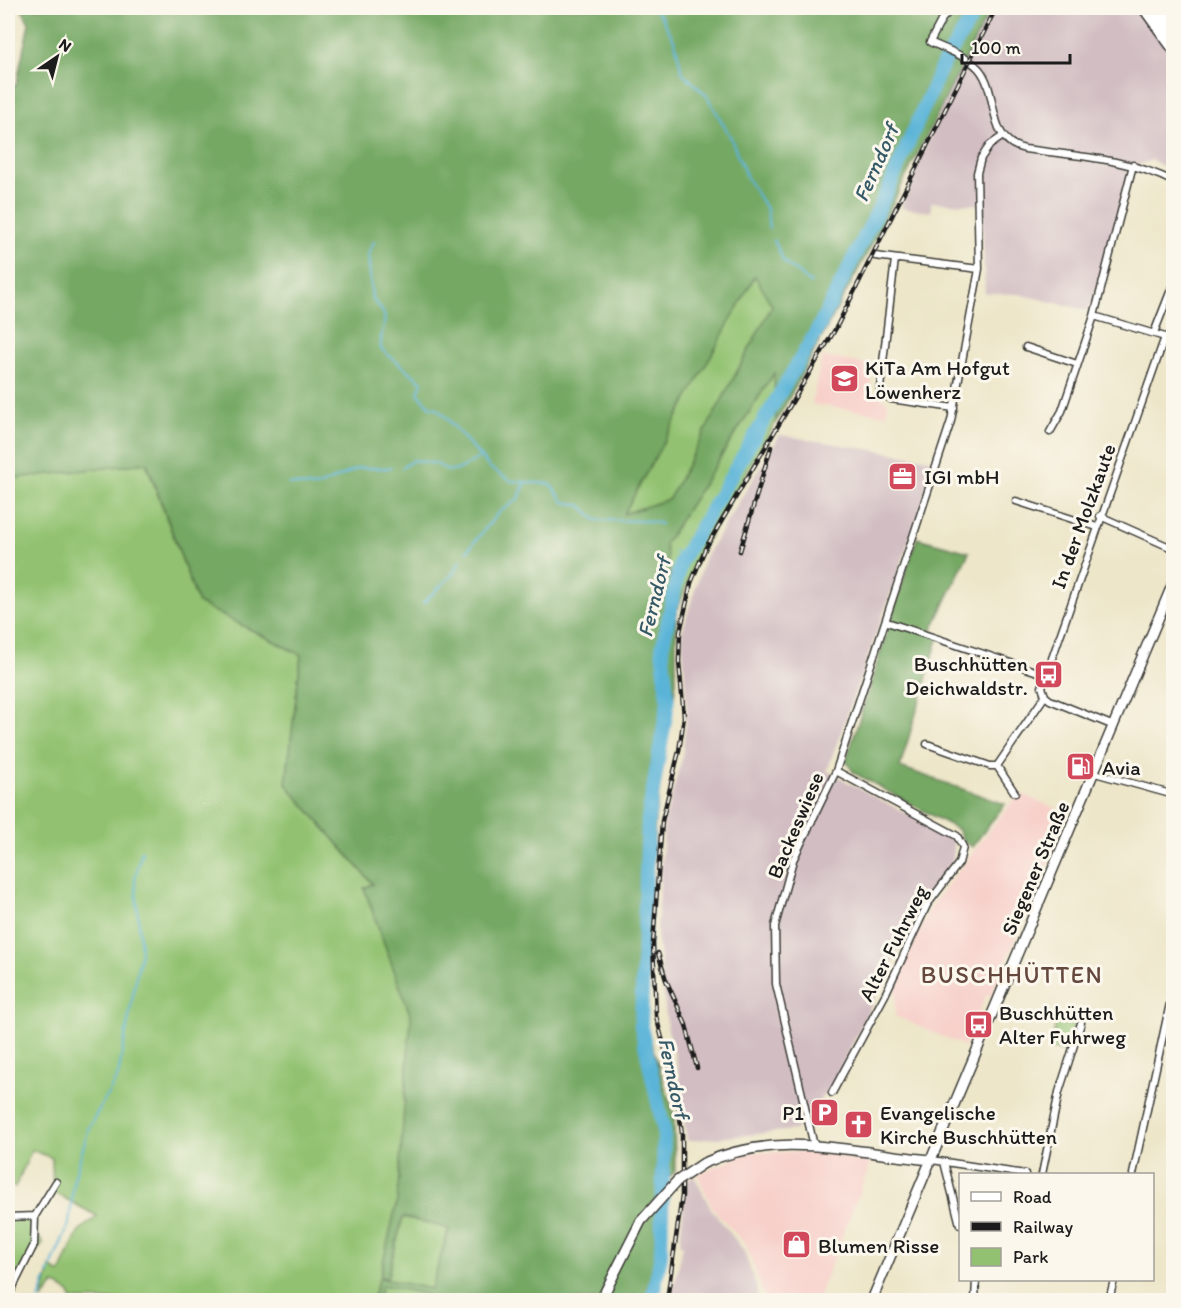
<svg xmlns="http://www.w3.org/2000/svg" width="1181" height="1308" font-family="Itim,sans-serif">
  <rect width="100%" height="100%" fill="#fbf7ec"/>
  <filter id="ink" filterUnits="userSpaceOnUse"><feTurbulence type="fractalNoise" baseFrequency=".0167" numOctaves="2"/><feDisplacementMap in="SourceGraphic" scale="12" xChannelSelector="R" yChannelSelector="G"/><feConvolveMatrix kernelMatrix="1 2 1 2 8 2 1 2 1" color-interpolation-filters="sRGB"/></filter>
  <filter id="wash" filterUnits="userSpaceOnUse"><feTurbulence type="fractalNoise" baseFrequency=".008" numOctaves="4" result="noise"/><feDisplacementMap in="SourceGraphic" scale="24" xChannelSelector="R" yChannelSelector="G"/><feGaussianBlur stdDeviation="1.35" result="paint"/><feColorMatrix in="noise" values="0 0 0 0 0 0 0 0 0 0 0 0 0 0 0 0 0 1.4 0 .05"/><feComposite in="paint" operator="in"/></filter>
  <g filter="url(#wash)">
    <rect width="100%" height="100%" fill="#ede6c9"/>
    <!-- built -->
    <path fill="#f7d0ca" d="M823 357 872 365 870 393 877 394 888 403 886 415 812 404 820 364Z
      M1019 793 1069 814 991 996 986 995 965 1046 895 1016 896 981 931 906Z
      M752 1152H821L871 1163 817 1300H765L746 1245 712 1207 697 1174Z"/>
    <!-- industrial -->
    <path fill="#d2bec2" d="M991 8H1173V173L1152 160 1131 168 1090 311 1018 294 985 293 982 205 931 202V212L901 208 950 88Z
      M780 435 935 460 911 536 827 771 954 839 953 861 923 900 832 1086 795 1130 687 1141 678 1069 667 1026 657 931 664 824 682 758 687 713 682 632 705 557Z
      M694 1176 710 1207 744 1251 756 1285 758 1300H671L683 1246 680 1244 686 1181Z"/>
    <!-- green -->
    <path fill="#92c271" stroke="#576f46" stroke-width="1.5" d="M755 275 772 306 669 499 623 514Z
      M775 372 776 422 696 559 676 614 665 544Z
      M146 463 198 603 301 655 286 784 373 884 364 888 411 1017 399 1187 387 1278 403 1217 449 1228 431 1290 380 1278 372 1300H72L70 1293 54 1284 42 1300 50 1267 60 1273 79 1231 97 1216 53 1192 52 1158 32 1150 15 1187 8 1185V869L11 863 8 833V479Z
      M1056 1021 1075 1025 1065 1052 1051 1049Z
      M8 1216 34 1220 36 1232 43 1244 12 1279 8 1276Z
      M383 1285 429 1295 427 1300H377Z"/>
    <!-- forest -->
    <path fill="#75a863" stroke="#486240" stroke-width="1.5" fill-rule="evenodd" d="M21 8H991L872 244 776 422 774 373 665 544 676 614V682L655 819 645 1023 674 1115 675 1172 660 1186 656 1256 645 1300H427L428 1295 383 1285 377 1300H372L379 1278 431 1289 449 1229 403 1217 387 1279 380 1276 397 1201 411 1017 364 888 373 884 286 784 301 655 198 603 147 463 8 479V84L16 86 29 23ZM755 276 772 306 669 499 624 514Z
      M917 538 969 552 931 632 939 636 900 767 1005 804 972 847 964 841 957 829 854 773 846 761Z"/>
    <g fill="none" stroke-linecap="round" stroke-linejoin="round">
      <!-- stream -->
      <path stroke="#5ab4d8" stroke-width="2" d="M652 8 661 16 675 42 682 72 707 96 730 136 747 178 767 210 769 229
        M774 240 784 262 811 283
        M374 242 368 253 372 299C396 322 378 324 381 349L422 382 418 393 431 408 435 407 444 415 490 468 511 481 550 484 564 502 580 505 596 520 649 521 661 524
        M829 294 834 297
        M402 468 413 460 437 464 448 471 458 470 480 457
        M289 484 316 487 359 468H391
        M467 551 498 513 518 499 525 484
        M675 552 683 558
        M423 603 452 575 461 560
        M48 1274 69 1224 74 1179 89 1127 118 1076 141 951 135 878 142 851
        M39 1300 46 1279"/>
      <!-- river -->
      <path stroke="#5ab4d8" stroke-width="14" d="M652 1300 661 1255 664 1130 641 1026 648 819 668 703 662 648 681 561 819 327 887 192 942 66 978 8"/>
    </g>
  </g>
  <g filter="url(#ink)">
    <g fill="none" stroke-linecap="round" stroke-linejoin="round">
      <defs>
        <path id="street" d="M952 8 942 19 930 42C945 49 967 56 979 69 1000 94 985 141 1025 149 1075 156 1128 158 1174 182
          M875 256 979 269
          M895 259 880 388 881 393 891 399 954 408
          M1094 316 1165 337 1042 687 1045 696 1050 700 1114 726
          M1154 333 1174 282
          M1026 347 1077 364
          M1050 432 1062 411 1094 316 1133 165
          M1016 501 1097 527
          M1100 516 1174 549
          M887 622 1044 674
          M927 744 990 766H997L1045 696
          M997 766 1015 793
          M1095 773 1174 795
          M832 1093 885 995 927 905 959 863 963 847 957 836 836 771
          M814 1146 776 984 775 926 793 860 836 771 951 421 979 269 977 173 981 158 990 145 1003 136
          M932 1160 1025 1174
          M944 1162 960 1225
          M1042 1174 1059 1092 1081 1023
          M1133 1174 1174 985
          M8 1217 35 1216
          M8 1297 34 1245 35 1216 56 1182
          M975 1300 976 1280
          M1109 1300 1114 1280"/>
        <path id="secondary" d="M704 1163C781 1129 851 1153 932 1160
          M601 1300 641 1221
          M872 1300 1174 581"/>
        <path id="highway" d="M1145 8 1174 48
          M1159 8 1174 28"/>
      </defs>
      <!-- street casing -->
      <use href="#street" stroke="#3b3a36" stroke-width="9"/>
      <!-- secondary casing -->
      <use href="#secondary" stroke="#3b3a36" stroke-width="12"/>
      <!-- highway casing -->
      <use href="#highway" stroke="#3b3a36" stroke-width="15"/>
      <!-- street -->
      <use href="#street" stroke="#fff" stroke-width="6"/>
      <!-- secondary -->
      <use href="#secondary" stroke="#fff" stroke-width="9"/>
      <!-- highway -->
      <use href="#highway" stroke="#fff" stroke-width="12"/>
      <defs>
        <path id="rail" d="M740 551 771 447
          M658 953 666 980 686 1025 697 1068
          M667 1300 682 1196V1134L677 1094 656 1016 653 943 662 821 679 751 684 717 679 662 680 632 691 583 705 549 836 328 996 8"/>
      </defs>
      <!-- rail casing -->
      <use href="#rail" stroke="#1c1c1c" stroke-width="4.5"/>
      <!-- rail -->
      <use href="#rail" stroke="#fbf7ec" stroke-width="2" stroke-dasharray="7" stroke-linecap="butt"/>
      <defs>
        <path id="secondary-bridge" d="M641 1221 677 1181 704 1163"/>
      </defs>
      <!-- secondary-bridge casing -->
      <use href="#secondary-bridge" stroke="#3b3a36" stroke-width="12" stroke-linecap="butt"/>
      <!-- secondary-bridge -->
      <use href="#secondary-bridge" stroke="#fff" stroke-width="9"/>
    </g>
  </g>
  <!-- icons -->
  <defs>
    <symbol id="school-square" viewBox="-11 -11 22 22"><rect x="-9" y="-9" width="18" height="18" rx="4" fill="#d1495b" stroke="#fbf7ec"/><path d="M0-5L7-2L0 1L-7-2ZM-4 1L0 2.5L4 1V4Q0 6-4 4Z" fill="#fff"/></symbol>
    <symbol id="office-square" viewBox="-11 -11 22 22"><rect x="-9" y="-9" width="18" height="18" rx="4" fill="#d1495b" stroke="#fbf7ec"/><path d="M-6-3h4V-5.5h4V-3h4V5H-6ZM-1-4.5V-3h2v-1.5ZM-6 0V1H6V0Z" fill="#fff"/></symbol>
    <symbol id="bus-square" viewBox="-11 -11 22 22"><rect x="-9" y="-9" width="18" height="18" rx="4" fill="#d1495b" stroke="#fbf7ec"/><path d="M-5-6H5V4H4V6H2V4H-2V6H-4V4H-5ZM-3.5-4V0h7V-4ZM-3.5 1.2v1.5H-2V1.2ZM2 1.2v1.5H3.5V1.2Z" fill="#fff"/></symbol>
    <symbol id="fuel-square" viewBox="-11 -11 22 22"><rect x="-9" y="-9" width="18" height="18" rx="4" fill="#d1495b" stroke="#fbf7ec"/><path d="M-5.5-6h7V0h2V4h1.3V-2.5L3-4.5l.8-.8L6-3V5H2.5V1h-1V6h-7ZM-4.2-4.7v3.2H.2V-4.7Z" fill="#fff"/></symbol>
    <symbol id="parking-square" viewBox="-11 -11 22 22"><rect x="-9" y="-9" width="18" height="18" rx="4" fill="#d1495b" stroke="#fbf7ec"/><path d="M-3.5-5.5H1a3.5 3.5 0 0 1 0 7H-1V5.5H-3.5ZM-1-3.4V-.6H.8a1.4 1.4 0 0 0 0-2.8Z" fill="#fff"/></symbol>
    <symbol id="church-square" viewBox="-11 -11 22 22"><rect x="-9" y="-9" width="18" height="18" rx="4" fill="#d1495b" stroke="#fbf7ec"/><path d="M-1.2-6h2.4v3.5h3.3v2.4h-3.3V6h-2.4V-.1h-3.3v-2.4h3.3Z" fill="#fff"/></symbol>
    <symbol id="shop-square" viewBox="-11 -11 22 22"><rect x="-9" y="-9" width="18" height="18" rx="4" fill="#d1495b" stroke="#fbf7ec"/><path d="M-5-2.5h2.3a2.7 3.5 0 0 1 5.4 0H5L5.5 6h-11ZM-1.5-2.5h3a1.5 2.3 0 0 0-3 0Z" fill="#fff"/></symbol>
  </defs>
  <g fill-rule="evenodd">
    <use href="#school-square" x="828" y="362" width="33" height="33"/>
    <use href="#office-square" x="886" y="460" width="33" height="33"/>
    <use href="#bus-square" x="1032" y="658" width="33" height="33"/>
    <use href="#fuel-square" x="1064" y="750" width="33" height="33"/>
    <use href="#bus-square" x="962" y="1008" width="33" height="33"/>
    <use href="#parking-square" x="808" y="1096" width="33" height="33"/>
    <use href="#church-square" x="842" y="1108" width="33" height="33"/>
    <use href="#shop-square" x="780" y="1228" width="33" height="33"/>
  </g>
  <g text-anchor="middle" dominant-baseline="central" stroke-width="6" stroke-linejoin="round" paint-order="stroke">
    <!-- poi labels -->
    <g font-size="21" fill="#1c1c1c" stroke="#fbf7ec" text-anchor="start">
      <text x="865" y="367">KiTa Am Hofgut<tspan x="865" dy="24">Löwenherz</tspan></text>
      <text x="924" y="476">IGI mbH</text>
      <text x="1028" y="663" text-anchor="end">Buschhütten<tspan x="1028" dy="24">Deichwaldstr.</tspan></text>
      <text x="1102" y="767">Avia</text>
      <text x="999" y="1012">Buschhütten<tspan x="999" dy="24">Alter Fuhrweg</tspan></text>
      <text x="804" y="1112" text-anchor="end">P1</text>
      <text x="880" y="1112">Evangelische<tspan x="880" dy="24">Kirche Buschhütten</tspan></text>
      <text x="818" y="1245">Blumen Risse</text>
    </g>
    <!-- street labels -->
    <g font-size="21" fill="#1c1c1c" stroke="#fbf7ec">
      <text transform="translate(1083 516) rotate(-70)">In der Molzkaute</text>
      <text transform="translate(795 825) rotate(-67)">Backeswiese</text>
      <text transform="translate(1035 868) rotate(-67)">Siegener Straße</text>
      <text transform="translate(893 943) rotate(-63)">Alter Fuhrweg</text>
    </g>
    <!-- water labels -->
    <g font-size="22" font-style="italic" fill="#355967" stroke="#fbf7ec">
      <text transform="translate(876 163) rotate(-66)">Ferndorf</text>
      <text transform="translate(654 597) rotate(-76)">Ferndorf</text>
      <text transform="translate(674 1078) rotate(78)">Ferndorf</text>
    </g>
    <!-- quarter labels -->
    <g font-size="24" letter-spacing="1.5" fill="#64473d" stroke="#fbf7ec">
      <text x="1012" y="974">BUSCHHÜTTEN</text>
    </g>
  </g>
  <!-- margin -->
  <rect width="1181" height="1308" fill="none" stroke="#fbf7ec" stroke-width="30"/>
  <!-- legend -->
  <rect x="959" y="1173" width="195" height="108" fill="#fbf7ec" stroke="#a29f99" stroke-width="1.5"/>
  <rect x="971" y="1192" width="30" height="9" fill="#ffffff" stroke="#a29f99" stroke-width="1.5"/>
  <text x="1013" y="1203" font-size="18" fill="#1c1c1c">Road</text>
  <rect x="971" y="1222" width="30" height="9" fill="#1c1c1c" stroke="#a29f99" stroke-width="1.5"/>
  <text x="1013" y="1233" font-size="18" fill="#1c1c1c">Railway</text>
  <rect x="971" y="1248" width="30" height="18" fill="#92c271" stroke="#a29f99" stroke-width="1.5"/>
  <text x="1013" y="1263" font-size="18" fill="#1c1c1c">Park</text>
  <!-- north arrow -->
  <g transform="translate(57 57) rotate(35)" stroke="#fbf7ec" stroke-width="4.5" paint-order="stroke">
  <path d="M0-4.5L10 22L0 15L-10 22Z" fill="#1c1c1c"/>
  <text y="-9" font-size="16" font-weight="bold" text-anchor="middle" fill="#1c1c1c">N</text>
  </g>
  <!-- scale -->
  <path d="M962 54v9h108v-9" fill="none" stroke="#1c1c1c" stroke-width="3"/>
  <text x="971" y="54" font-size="18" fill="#1c1c1c" stroke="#fbf7ec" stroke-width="4.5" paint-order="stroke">100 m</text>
</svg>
